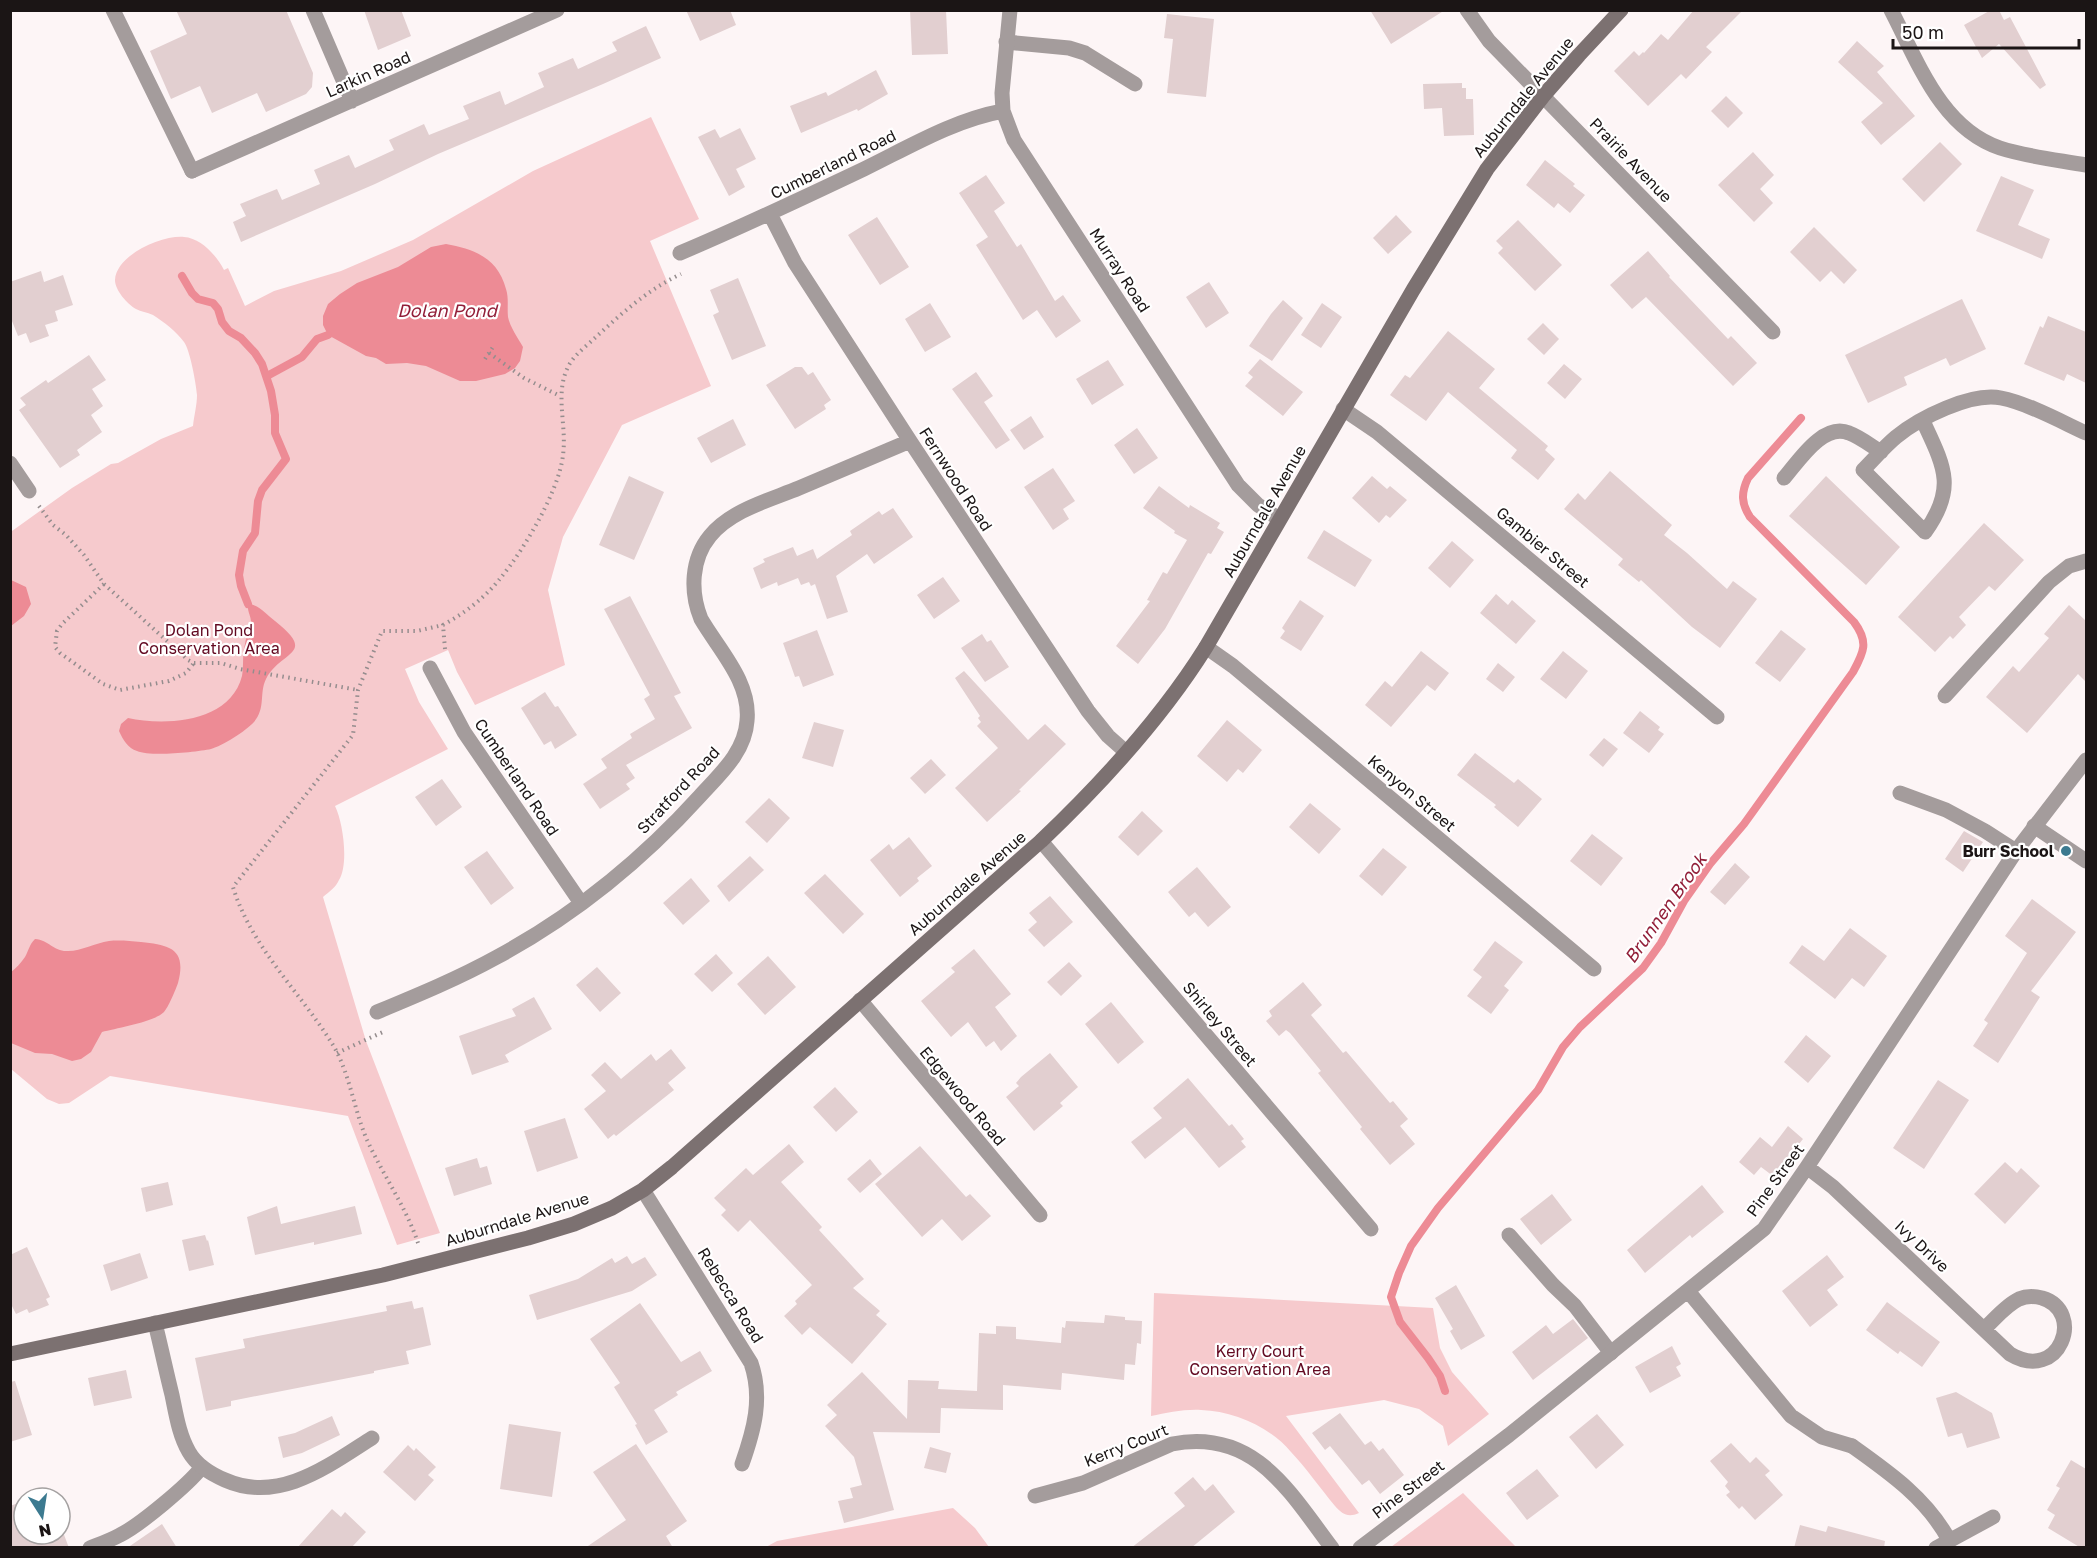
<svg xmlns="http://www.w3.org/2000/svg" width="2097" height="1558" font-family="'Golos Text',sans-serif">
  <rect width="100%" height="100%" fill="#fdf5f6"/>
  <!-- green -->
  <path fill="#f6cacd" d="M651 117 699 219 650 241 711 386 622 425 563 537 548 590 565 665 475 705 457 672 448 650 405 669 419 702 448 749 335 806C343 822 349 864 339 880 336 887 329 892 323 897L366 1041 440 1233 397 1245 348 1116 110 1076 69 1103 59 1104 47 1099 11 1069V529L12 531 72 488 111 464 118 463 161 439 193 426C194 416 197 405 197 395 196 383 190 350 184 342 176 331 164 322 153 315 147 312 141 312 136 309 127 304 115 290 115 280 116 255 162 235 184 237 201 238 217 256 224 270L228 268 245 306 274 291 341 271 413 240 533 171Z
    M1154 1293 1433 1308 1440 1348 1452 1372 1489 1414 1448 1446 1443 1426 1419 1409 1384 1400 1286 1416 1359 1513C1348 1518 1342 1514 1335 1506 1320 1488 1307 1469 1291 1452 1270 1427 1234 1411 1201 1410 1184 1409 1167 1413 1151 1416Z
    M1463 1493 1516 1547H1391Z
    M953 1508 975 1528 989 1547H766L777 1541Z"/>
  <!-- water -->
  <path fill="#ed8b95" d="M446 244C474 249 498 258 506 289 509 298 507 308 508 317 510 327 518 338 523 347L520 361 515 368 505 374 476 381H460L426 366 407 363 386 364 376 358 366 356 328 335 323 325V316L328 304 340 294 357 283 398 267 431 247Z
    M11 580 26 587 31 604 24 616 11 626Z
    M248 604C258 604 267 615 275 621 318 655 281 650 266 679 259 693 266 708 254 722 246 731 222 746 211 749 196 752 151 757 137 751 128 748 123 740 119 731L121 724 128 718C165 726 230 723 242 676 244 665 242 655 245 644 246 636 251 630 251 622 251 616 247 611 248 604Z
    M35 939C49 940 54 952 68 951 82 951 95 943 109 941 119 940 130 941 141 942 170 945 187 949 178 983 176 989 168 1008 164 1012 154 1022 117 1028 102 1032L91 1052 81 1059 72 1061 52 1054 35 1053 11 1043 10 973C16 968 21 963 25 957 29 950 29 945 35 939Z"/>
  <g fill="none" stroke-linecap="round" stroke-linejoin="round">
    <!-- stream -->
    <path stroke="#ed8b95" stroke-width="8" d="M182 276 192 293 198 299 213 303 218 309 222 322 229 331 241 338 255 353 262 364 271 391 275 415V433L286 459 262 490 258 501 255 533 243 551 239 575 241 586 248 604
      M267 376 302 357 317 339 328 335
      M1445 1391 1440 1376 1428 1358 1400 1322 1391 1297 1399 1273 1411 1246 1438 1208 1538 1090 1563 1047 1580 1027 1643 968 1661 943 1684 901 1710 864 1744 824 1853 672C1864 652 1869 642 1854 622L1750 517C1741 503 1741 493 1748 478L1801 418"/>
  </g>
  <!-- building -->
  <path fill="#e2cfd0" d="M176 10H286L313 73 312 87 306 94 266 112 257 93 212 113 200 86 171 99 150 51 187 34Z
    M364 10H401L411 36 378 50Z
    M686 10H730L736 25 700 41Z
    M910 10H946L948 54 912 55Z
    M1370 10H1445L1391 44Z
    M1694 10H1743L1706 47 1712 52 1686 79 1681 74 1648 106 1614 71 1634 51 1639 56 1643 52 1644 53 1661 34 1668 40Z
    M1991 10H1999L2004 20 2010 17 2046 85 2040 89 1999 44 1982 58 1964 25Z
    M1167 14 1214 19 1206 97 1167 93 1173 39 1164 38Z
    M646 26 661 58 603 84 438 154 375 184 241 242 233 222 246 216 240 204 277 189 282 200 320 184 314 170 349 155 355 168 394 150 389 140 424 124 429 135 469 119 463 106 500 91 505 105 544 87 538 73 573 58 578 69 617 51 612 42Z
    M1857 41 1884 66 1877 72 1915 116 1881 145 1861 122 1883 103 1838 62Z
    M876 70 888 94 858 111 857 109 801 133 790 106 826 92 828 96Z
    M1462 83V88H1466V99H1473L1474 135 1444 136 1442 108 1424 109 1423 84Z
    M1726 96 1743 113 1728 128 1711 111Z
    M740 128 756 159 736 169 745 187 729 196 698 137 715 129 720 138Z
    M1940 142 1962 164 1924 202 1902 179Z
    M1753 152 1774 175 1760 189 1773 203 1754 222 1718 185Z
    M1545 160 1575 184 1573 186 1585 195 1570 213 1558 203 1554 208 1526 185Z
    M986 175 1005 203 994 211 1017 247 1021 244 1055 301 1063 295 1081 321 1056 338 1037 310 1023 320 976 245 988 237 959 193Z
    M2001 176 2034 190 2018 225 2050 239 2042 259 1976 231Z
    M1396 215 1412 232 1388 254 1373 238Z
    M877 217 909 267 880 285 848 235Z
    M1518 220 1562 265 1535 291 1498 253 1503 248 1496 241Z
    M1814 227 1857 270 1844 284 1831 271 1820 282 1790 252Z
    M1648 251 1670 276 1669 277 1728 339 1731 336 1757 363 1733 386 1646 297 1632 309 1610 285Z
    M41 271 44 282 63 275 73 305 55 311 58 321 45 325 49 336 30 343 26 333 18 336 10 316V282Z
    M738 278 766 346 732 360 713 315 719 312 710 290Z
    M1209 282 1229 313 1206 328 1186 297Z
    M1962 299 1986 349 1950 366 1946 358 1904 377 1907 385 1868 403 1845 355Z
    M1283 300 1303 318 1272 361 1249 346 1271 314Z
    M930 303 951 337 925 352 905 319Z
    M1322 303 1342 317 1321 348 1301 335Z
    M2048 316 2086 332V383L2067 374 2064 381 2024 364 2040 326 2043 328Z
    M1543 323 1559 339 1544 355 1527 339Z
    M1448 331 1495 369 1479 388 1548 446 1545 450 1555 459 1538 480 1511 458 1517 450 1448 392 1426 421 1390 395 1405 375 1410 378Z
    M89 355 106 380 92 389 103 406 91 415 102 432 77 450 80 455 60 468 19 410 26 405 20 398 46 380 48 383Z
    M1260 359 1303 392 1283 416 1245 386 1253 377 1248 373Z
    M1108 360 1124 385 1092 405 1076 379Z
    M1564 364 1582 379 1565 399 1547 383Z
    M795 367H802L808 375 813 372 831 400 824 405 826 409 795 429 766 385Z
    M976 372 993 396 984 402 1010 440 996 449 952 389Z
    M1031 416 1044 437 1024 450 1010 430Z
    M733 419 746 445 711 463 697 438Z
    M1137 428 1158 458 1134 474 1114 445Z
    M1053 468 1075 501 1063 509 1069 519 1053 530 1024 487Z
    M1610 471 1672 525 1664 535 1687 553 1727 589 1733 581 1757 599 1720 648 1692 627 1641 580 1639 582 1618 565 1623 559 1564 509 1578 493 1585 500Z
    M629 476 664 492 634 560 599 545Z
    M1372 476 1387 489 1390 486 1407 500 1390 518 1386 515 1379 523 1352 498Z
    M1826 476 1900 547 1866 585 1789 516Z
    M1159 486 1189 508 1190 505 1220 523 1217 528 1224 532 1211 554 1208 553 1165 629 1138 664 1116 646 1150 601 1147 600 1163 572 1167 574 1187 540 1174 533 1175 531 1143 508Z
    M893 508 913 537 874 564 867 554 836 576 848 612 827 619 815 584 811 586 809 582 801 585 798 578 778 586 777 582 761 589 753 568 765 562 763 559 793 547 797 556 813 549 817 559 852 535 850 531 879 511 882 515Z
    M1984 523 2024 560 1995 591 1989 586 1959 617 1966 625 1953 639 1950 636 1935 652 1898 617Z
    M1324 530 1372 560 1355 587 1307 558Z
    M1452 541 1474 560 1450 588 1428 568Z
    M943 577 960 601 934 619 917 595Z
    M1496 594 1508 605 1512 600 1536 621 1516 644 1480 613Z
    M630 596 681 693 674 696 692 728 626 765 635 778 626 784 630 789 600 809 583 784 607 768 601 759 632 738 630 734 655 719 644 699 650 695 604 609Z
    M1300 600 1324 616 1301 651 1280 638 1285 631 1282 628Z
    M2069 605 2086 621V682L2078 674 2027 733 1986 697 2013 666 2019 672 2049 638 2044 634Z
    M817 630 834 675 803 687 799 676 795 677 783 643Z
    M1781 630 1806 649 1780 682 1755 663Z
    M982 634 987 642 991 640 1009 667 985 682 961 648Z
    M1421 651 1449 673 1435 691 1427 685 1391 727 1365 705 1385 681 1392 687Z
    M1563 651 1588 671 1566 699 1540 679Z
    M1498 663 1515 677 1503 692 1486 679Z
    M964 671 1028 740 1045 724 1066 744 1019 790 1021 791 987 822 955 788 998 748 977 726 981 722 978 718 980 716 955 678Z
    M545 692 555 707 558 706 577 735 555 749 551 741 544 745 521 708Z
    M1640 711 1660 727 1658 730 1664 734 1649 753 1623 733Z
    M1227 720 1262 750 1243 773 1238 769 1227 782 1197 756Z
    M814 722 844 730 833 767 802 758Z
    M1604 738 1618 749 1603 767 1589 755Z
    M1475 753 1514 783 1518 779 1542 799 1518 827 1494 807 1496 805 1457 775Z
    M931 759 946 775 925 794 910 778Z
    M442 779 462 807 436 826 415 797Z
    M769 798 790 818 767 843 745 822Z
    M1310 803 1341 829 1319 854 1289 827Z
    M1142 811 1163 831 1138 856 1118 837Z
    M1964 831 1983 842 1963 872 1945 859Z
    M1592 834 1623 858 1601 886 1570 861Z
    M909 837 932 866 917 878 919 881 900 897 870 860 889 844 893 850Z
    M1383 848 1407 867 1382 896 1359 876Z
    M487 851 514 888 491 905 464 867Z
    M750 856 764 870 729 902 717 886Z
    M1735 863 1750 877 1725 905 1710 892Z
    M1197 867 1231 907 1208 927 1195 912 1189 917 1168 892Z
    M825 874 864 914 843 934 804 893Z
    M691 878 710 901 683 925 663 903Z
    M1050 896 1073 922 1044 947 1028 930 1037 922 1029 913Z
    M2032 899 2076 932 2031 991 2040 997 1998 1063 1973 1046 1988 1023 1984 1020 2027 953 2005 936Z
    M1850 928 1887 956 1864 987 1852 978 1835 999 1789 963 1802 945 1824 961Z
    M1495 941 1523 962 1504 986 1509 990 1491 1014 1467 996 1482 977 1473 970Z
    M974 949 1011 994 995 1007 1017 1036 1001 1051 994 1041 986 1047 968 1022 951 1037 921 1001 955 972 951 968Z
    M716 954 733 973 712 992 694 974Z
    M768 956 796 987 765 1015 737 984Z
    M1069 962 1082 976 1061 996 1047 982Z
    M597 967 621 993 600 1012 576 985Z
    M1303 982 1322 1005 1311 1015 1343 1053 1346 1051 1390 1103 1393 1101 1408 1119 1400 1126 1415 1144 1390 1165 1360 1129 1362 1127 1318 1073 1321 1071 1290 1033 1286 1030 1279 1036 1266 1021 1272 1016 1269 1011Z
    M534 997 552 1029 505 1055 509 1062 472 1075 459 1036 516 1016 512 1009Z
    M1111 1002 1144 1042 1118 1064 1085 1024Z
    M1806 1035 1831 1056 1808 1083 1784 1062Z
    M671 1049 686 1068 668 1083 674 1090 616 1136 614 1134 608 1139 584 1109 606 1091 591 1075 605 1062 621 1079 651 1054 656 1061Z
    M1050 1053 1078 1087 1060 1103 1063 1106 1034 1131 1006 1097 1019 1086 1016 1083 1021 1077Z
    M1188 1078 1229 1126 1232 1124 1244 1139 1241 1141 1246 1147 1219 1168 1185 1127 1145 1159 1131 1142 1162 1118 1153 1108Z
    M1938 1080 1969 1100 1924 1169 1893 1148Z
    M835 1087 858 1112 836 1132 813 1107Z
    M565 1118 578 1158 537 1172 524 1131Z
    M1788 1126 1803 1139 1773 1176 1761 1167 1754 1175 1739 1162 1760 1137 1772 1147Z
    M789 1144 804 1162 781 1182 822 1227 819 1230 864 1279 853 1288 880 1311 876 1315 887 1324 852 1364 810 1327 802 1335 784 1316 797 1304 795 1301 812 1285 750 1220 738 1232 721 1215 726 1210 714 1198 746 1168 753 1175Z
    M920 1146 966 1197 970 1194 991 1216 962 1241 942 1219 922 1237 875 1184Z
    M477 1158 480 1168 487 1166 492 1184 454 1196 445 1168Z
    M870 1159 882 1174 860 1193 847 1179Z
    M2005 1162 2017 1173 2021 1168 2040 1186 2005 1224 1974 1194Z
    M168 1182 173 1205 146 1212 141 1188Z
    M1702 1185 1724 1212 1692 1238 1690 1235 1645 1273 1627 1250Z
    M1552 1194 1572 1220 1541 1245 1520 1219Z
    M277 1206 281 1224 355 1206 362 1234 314 1245V1242L255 1255 247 1217Z
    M205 1235 207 1241 208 1240 214 1265 189 1271 182 1240Z
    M27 1247 50 1297 46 1299 49 1305 29 1313 27 1309 16 1314 10 1302V1255Z
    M140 1253 148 1278 111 1291 103 1265Z
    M1827 1255 1844 1277 1827 1290 1838 1305 1810 1327 1782 1291Z
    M627 1256 632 1264 645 1257 657 1275 632 1291 537 1320 529 1295 578 1279 612 1258 615 1263Z
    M1456 1285 1485 1336 1461 1350 1450 1331 1453 1329 1435 1298Z
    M412 1301 414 1309 423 1307 431 1345 406 1351 409 1364 374 1371V1373L231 1401V1406L206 1411 195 1358 245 1348 243 1339 387 1311 386 1306Z
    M1887 1302 1940 1342 1922 1367 1900 1351 1898 1354 1866 1330Z
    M640 1303 681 1362 700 1351 712 1371 676 1392 678 1395 654 1410 668 1432 646 1445 635 1425 637 1424 614 1387 620 1383 590 1339Z
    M1105 1315 1125 1317V1320L1142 1321 1141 1344 1137 1343 1135 1365 1125 1364 1124 1380 1062 1373 1061 1390 1003 1385V1410L941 1408 940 1433 873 1432 894 1510 844 1523 838 1501 853 1498 850 1488 862 1485 854 1457 825 1426 837 1415 827 1405 862 1372 907 1419 908 1380 939 1381 938 1389 977 1391 979 1333 996 1334V1326L1016 1327V1339L1061 1343 1062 1327 1065 1328 1066 1321 1104 1323Z
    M1573 1319 1588 1338 1533 1380 1512 1352 1546 1325 1553 1334Z
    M1672 1346 1681 1364 1676 1367 1681 1376 1650 1393 1635 1367Z
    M126 1370 132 1398 94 1406 88 1378Z
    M15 1381 32 1435 10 1442V1382Z
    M1956 1392 1992 1413 2000 1438 1967 1448 1962 1433 1948 1437 1936 1398Z
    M1340 1413 1365 1445 1371 1441 1379 1451 1383 1448 1404 1475 1380 1494 1369 1480 1362 1485 1330 1446 1325 1450 1312 1433Z
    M1597 1414 1624 1445 1596 1469 1569 1437Z
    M332 1416 340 1435 302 1453 283 1458 278 1437 295 1433Z
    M509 1424 561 1432 552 1497 500 1489Z
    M1731 1443 1750 1463 1756 1457 1770 1471 1765 1475 1783 1495 1755 1520 1742 1506 1739 1509 1726 1495 1730 1492 1725 1486 1728 1482 1710 1461Z
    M636 1444 687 1521 666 1536 673 1548H585L626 1520 593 1472Z
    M408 1445 414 1451 416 1448 436 1467 428 1475 434 1480 415 1501 383 1472Z
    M930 1447 951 1453 946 1473 924 1468Z
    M2071 1460 2086 1469V1548H2081L2048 1528 2055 1515 2047 1510 2060 1488 2056 1486Z
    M1537 1469 1559 1496 1527 1520 1506 1493Z
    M1193 1477 1205 1491 1213 1484 1235 1512 1191 1548H1131L1185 1506 1174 1493Z
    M24 1501V1534H60V1524L69 1548H10V1506Z
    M332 1509 341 1517 345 1512 366 1532 351 1548H297Z
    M162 1524 177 1548H127Z
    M1800 1525 1826 1532 1828 1526 1885 1541 1884 1548H1794Z"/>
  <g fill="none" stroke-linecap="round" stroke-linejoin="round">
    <!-- path -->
    <path stroke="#958d8e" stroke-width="4" stroke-dasharray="1.5 4.5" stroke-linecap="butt" d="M489 353 524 378 560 396
      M485 359 493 347
      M39 506 53 525 66 535 84 555 104 584 188 660 194 663H221L240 669 358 690
      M104 584 62 624 57 631 55 647 60 653 103 684 120 690 169 681 186 673 194 663
      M445 649 443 625C459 616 474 606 487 593 515 566 559 494 563 455 567 426 555 396 567 369 573 355 587 346 597 336 623 312 649 289 681 274
      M337 1053 383 1032
      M418 1243C406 1207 383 1175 367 1140 354 1110 350 1074 333 1045 301 993 251 947 233 887L353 735 358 690 382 631H417L443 625"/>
    <!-- lane -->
    <path stroke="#a49c9c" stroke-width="15" d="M113 10 192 171
      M1006 42 1069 48 1085 53 1135 84
      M1923 421C1944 466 1957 488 1925 532L1863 470C1874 459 1884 447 1896 437 1919 418 1971 392 2001 398 2027 403 2062 422 2086 433
      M1784 478C1798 462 1823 422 1849 433 1860 437 1870 445 1881 452
      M1945 696 2049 582 2069 566 2086 561
      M1900 793 1946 810 1985 831 2016 851
      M2034 826 2086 861
      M1509 1235 1553 1285 1575 1306 1611 1353
      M1852 1446C1890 1473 1927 1499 1949 1540
      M90 1548C100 1544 111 1540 120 1535 140 1525 188 1485 202 1467
      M1936 1548 1993 1517"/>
    <!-- street -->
    <path stroke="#a49c9c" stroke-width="15" d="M313 10 352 101
      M1010 10 1002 93 1003 111 1014 140 1238 485 1258 505 1279 519
      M1467 10 1489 41 1773 332
      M1891 10C1918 62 1941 128 2000 148 2028 157 2058 160 2086 165
      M192 171 557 10
      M770 214 795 263 910 441 1088 711 1108 736 1126 752
      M680 253C742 227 803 198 864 169 909 147 954 120 1003 111
      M1343 409 1377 432 1717 717
      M10 463 29 491
      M1206 647 1233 666 1594 969
      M430 668 464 732 581 903
      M1041 841 1371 1229
      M860 1000 1040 1215
      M377 1012C418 995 459 978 497 957 573 916 642 860 700 796 720 774 745 752 747 721 751 682 719 650 701 619 690 592 691 559 710 536 731 510 770 500 799 488 836 472 873 457 910 441
      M1807 1167 1833 1187 2010 1354C2060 1384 2086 1311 2042 1298 2034 1296 2026 1296 2019 1299 2006 1305 1995 1319 1984 1329
      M643 1190 751 1363C763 1398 754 1430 742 1464
      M1688 1291 1791 1416 1822 1437 1852 1446
      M155 1323C161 1347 166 1371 172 1395 176 1414 179 1435 189 1452 197 1466 211 1474 225 1480 279 1504 328 1466 372 1438
      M1035 1496 1083 1483 1172 1444C1254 1428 1289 1491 1332 1548
      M1360 1548 1509 1435 1764 1229 1807 1167 2016 851 2086 760"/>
    <!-- secondary -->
    <path stroke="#7c7171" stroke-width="15" d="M10 1354 383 1275 528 1238 574 1224 612 1208 643 1190 672 1167 1041 841C1102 783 1161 719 1206 647L1413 290 1487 169 1544 95 1579 55 1621 10"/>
  </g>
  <!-- markers -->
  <circle fill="#3c7a90" stroke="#fff" stroke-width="2" cx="2066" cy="851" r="6"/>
  <g text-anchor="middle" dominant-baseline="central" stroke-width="4.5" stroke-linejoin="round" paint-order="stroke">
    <!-- street labels -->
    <g font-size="16" fill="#1b1515" stroke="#fff">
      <text transform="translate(368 74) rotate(-24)">Larkin Road</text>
      <text transform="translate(1523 97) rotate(-51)">Auburndale Avenue</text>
      <text transform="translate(1631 160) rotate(46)">Prairie Avenue</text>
      <text transform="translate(833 164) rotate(-26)">Cumberland Road</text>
      <text transform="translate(1120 270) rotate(57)">Murray Road</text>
      <text transform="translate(956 479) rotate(57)">Fernwood Road</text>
      <text transform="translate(1264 511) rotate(-60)">Auburndale Avenue</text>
      <text transform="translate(1543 547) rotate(40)">Gambier Street</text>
      <text transform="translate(517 777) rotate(56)">Cumberland Road</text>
      <text transform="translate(678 790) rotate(-47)">Stratford Road</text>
      <text transform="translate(1412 793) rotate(40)">Kenyon Street</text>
      <text transform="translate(967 883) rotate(-41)">Auburndale Avenue</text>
      <text transform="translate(1220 1024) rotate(50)">Shirley Street</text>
      <text transform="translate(963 1096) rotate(50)">Edgewood Road</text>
      <text transform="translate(1775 1180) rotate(-54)">Pine Street</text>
      <text transform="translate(517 1219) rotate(-17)">Auburndale Avenue</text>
      <text transform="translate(1922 1246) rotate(43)">Ivy Drive</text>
      <text transform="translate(731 1295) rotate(58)">Rebecca Road</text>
      <text transform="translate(1126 1445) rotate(-22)">Kerry Court</text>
      <text transform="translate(1408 1489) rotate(-37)">Pine Street</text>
    </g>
    <!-- park labels -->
    <g font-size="16" fill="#620921" stroke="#fff">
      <text x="209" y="630">Dolan Pond<tspan x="209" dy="18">Conservation Area</tspan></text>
      <text x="1260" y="1351">Kerry Court<tspan x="1260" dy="18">Conservation Area</tspan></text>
    </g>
    <!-- poi labels -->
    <g font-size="16" font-weight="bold" fill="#1b1515" stroke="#fff" text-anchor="end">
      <text x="2054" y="851">Burr School</text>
    </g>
    <!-- water labels -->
    <g font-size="18" font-style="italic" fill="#921f39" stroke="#fff">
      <text x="447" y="310">Dolan Pond</text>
      <text transform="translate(1665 908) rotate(-55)">Brunnen Brook</text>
    </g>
  </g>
  <!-- border -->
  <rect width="2097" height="1558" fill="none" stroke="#1b1515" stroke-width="24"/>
  <!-- north arrow -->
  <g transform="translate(42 1516) rotate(168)"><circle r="28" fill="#ffffff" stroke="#a4a1a1" stroke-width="1.5"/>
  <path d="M0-4.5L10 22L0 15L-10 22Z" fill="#3c7a90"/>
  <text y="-9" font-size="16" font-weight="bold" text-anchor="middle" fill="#1b1515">N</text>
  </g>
  <!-- scale -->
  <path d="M1893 39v9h186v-9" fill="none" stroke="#1b1515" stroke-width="3"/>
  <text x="1902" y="39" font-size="18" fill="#1b1515" stroke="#ffffff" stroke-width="4.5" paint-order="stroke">50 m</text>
</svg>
